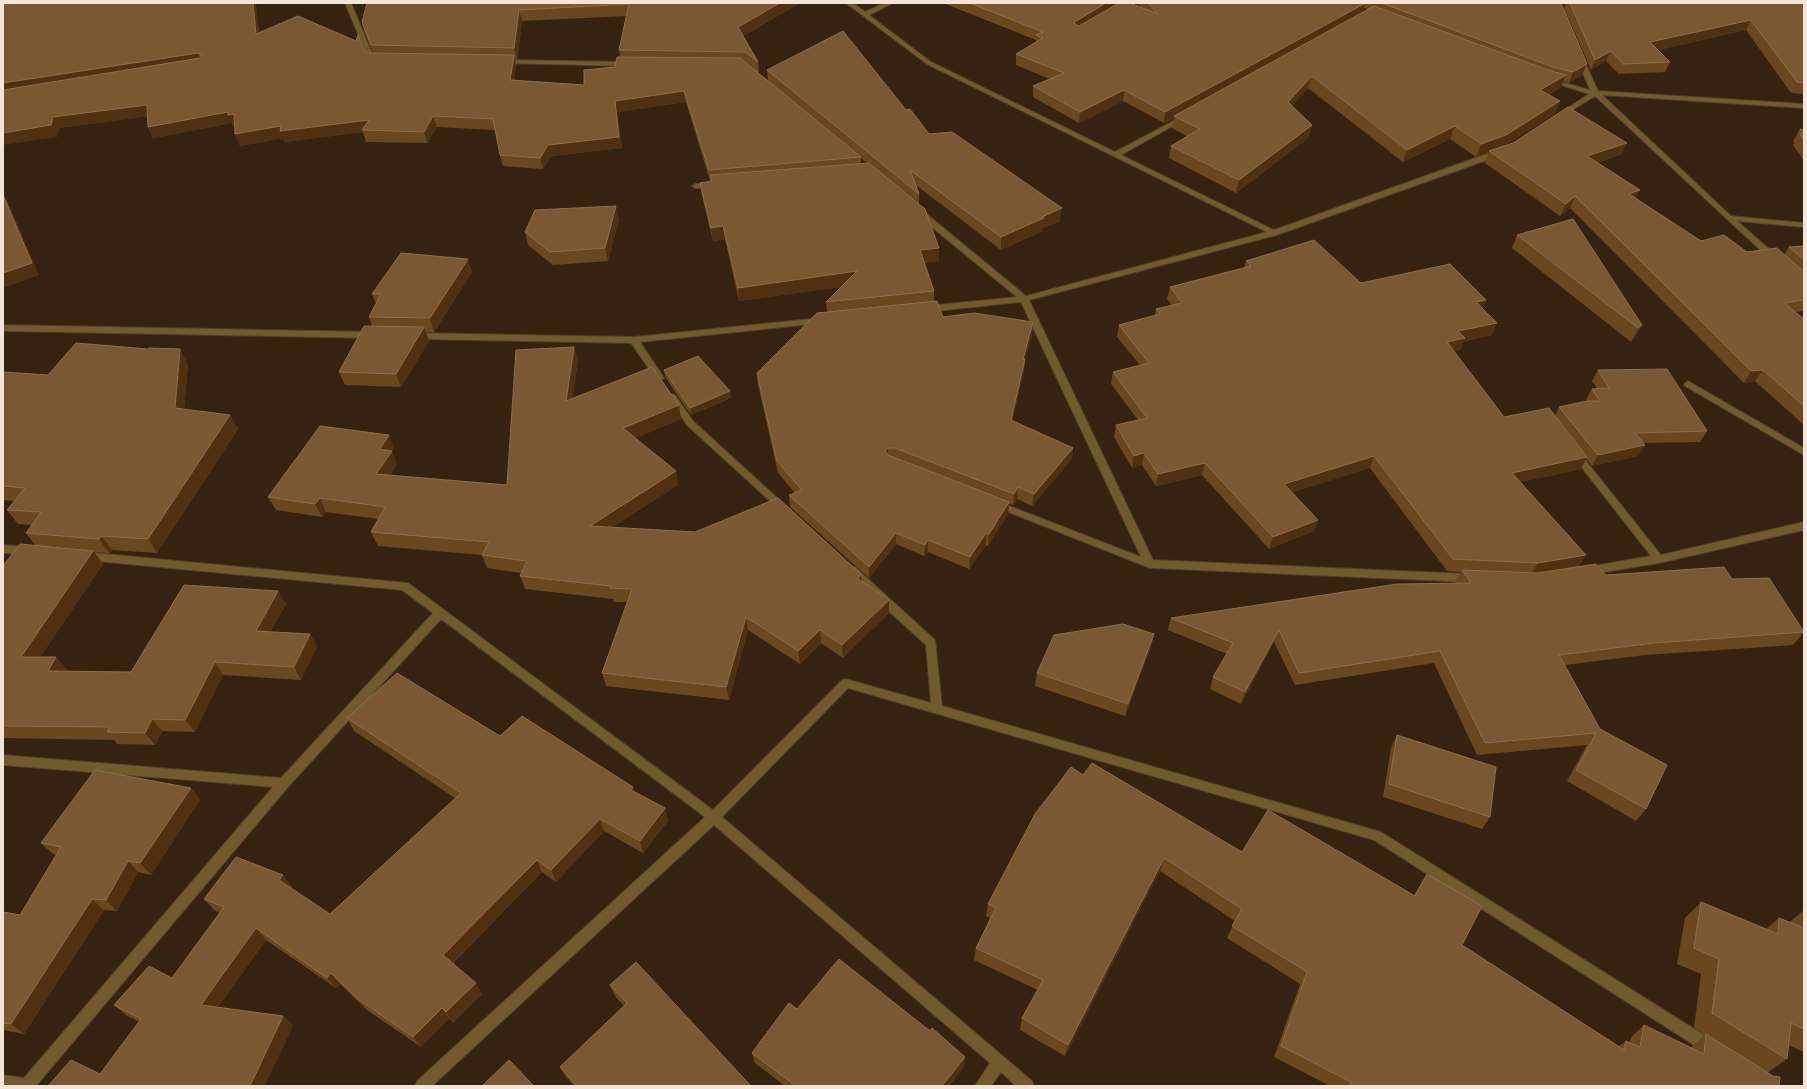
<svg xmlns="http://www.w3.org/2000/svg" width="1807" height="1089" font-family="Lato,sans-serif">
  <rect width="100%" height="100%" fill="#352210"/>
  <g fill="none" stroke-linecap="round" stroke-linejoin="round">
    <defs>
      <path id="minor" d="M345 3H351L374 58 380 59V61L372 62 369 60Z
        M846 3H853L865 12 885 3H893L869 15 931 62 1115 152 1183 116H1187V118L1121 155 1274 230 1495 151H1501V155L1277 235 1029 300 1153 560 1470 574 1474 575 1475 578 1474 581 1470 582 1150 568 993 506 991 504 993 502H999L1141 557 1021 302 927 312 923 309 927 306 1017 297 917 215V211H923L1026 296 1267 232 927 64Z
        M1579 54 1582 56 1598 91 1804 104V108L1602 95 1731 216 1804 223V227L1737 221 1777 256V260H1771L1595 96 1561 117H1557V115L1589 94 1548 81 1551 79 1590 90 1576 56Z
        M501 60 629 62 632 64 629 66 499 63 498 62Z
        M714 183H717V187L696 188 692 186 696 184Z
        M820 318 824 321 823 323 640 342 664 378 660 381 657 380 631 343 415 339 411 336 415 333 634 337Z
        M3 325 373 332 377 335 373 338 3 331Z
        M1688 381 1804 448V455L1685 386 1684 384Z
        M672 394 675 395 693 421 786 506 788 508 786 510H780L687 425 668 397Z
        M1575 450 1578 451 1661 555 1804 522V530L1659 563 1587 575 1583 574 1582 571 1583 568 1587 567 1651 556 1572 455 1570 453 1572 451Z
        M3 545 27 547 32 551 27 555 3 553Z
        M85 552 408 583 713 810 842 680 846 679 931 703 926 645 847 573 846 570 847 567H855L935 640 942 706 1381 832 1715 1042 1717 1047 1715 1052 1710 1054 1705 1052 1374 840 848 688 722 817 1032 1081 1034 1086H1016L1001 1072 991 1086H975L990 1063 714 825 432 1086H415L417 1081 705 817 441 619 288 787 36 1086H3V1075L24 1078 273 787 3 765V755L281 778 433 613 402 590 85 560 81 559 80 556 81 553Z"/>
    </defs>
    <!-- minor casing -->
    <use href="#minor" stroke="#503d2c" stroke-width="2"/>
    <!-- minor -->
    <use href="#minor" fill="#715a2c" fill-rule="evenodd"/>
  </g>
  <!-- wall -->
  <path fill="#6b471f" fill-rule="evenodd" d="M3 3H255L256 6 259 33 364 50 368 53H373L365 33 362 22 367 3H800L743 36 758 62 759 73 768 81 767 70 906 110 929 134 1060 221 1043 228V231L1001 250 917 186 919 194V204L939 248V261L924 263 934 291V301L943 317 1033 322 1032 334 1025 359 1024 371 1012 421 1073 448 1072 459 1032 506 1017 499 1013 505 1009 504 1008 514 988 546 986 545 969 569 928 552 924 556 896 544 869 578 790 507 789 495 795 493 778 473 758 385 757 373 827 312 826 302 841 287 739 301 725 239 713 241 702 196 700 183 710 181 686 102 617 112 622 148 551 156 543 169 503 166 500 155 495 130 437 127 427 143 366 142 363 132 285 142 283 138 240 146 235 126H233L232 123 153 138 148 127 147 116 59 128 57 137ZM626 16 619 50 620 57 615 67 584 85 514 80 516 66 515 59H517L522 21ZM861 158 867 163H861Z
    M943 3H1115V5L1141 7 1137 3H1561L1587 64 1582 75 1569 83 1563 81 1561 87 1549 95 1555 114 1503 146 1622 154 1597 163 1636 198 1701 241 1747 252 1784 255 1789 247 1804 246V311L1795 312 1804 319V425L1755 381 1744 383 1570 208 1560 216 1485 163 1489 152 1476 157 1450 139 1403 162 1308 88 1292 106 1312 125 1308 138 1236 193 1169 158 1171 146 1187 136 1172 128 1174 118 1164 123 1123 101 1079 123 1033 97V86L1050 79 1016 65V54L1036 42V40ZM1363 8 1368 9 1362 13Z
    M1566 3H1804V94L1791 93 1746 30 1658 50 1670 62 1665 72 1619 74 1606 61 1591 70 1564 8Z
    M1800 129 1804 130V161L1793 145 1795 143 1793 141Z
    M619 219 608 261 553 265 528 245 525 232Z
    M1517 235 1642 325 1634 338 1631 342 1512 248Z
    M1246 261 1361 283 1486 300 1482 308 1492 335 1464 341 1460 350 1454 351 1504 417 1555 416 1559 407 1588 401 1586 399 1592 389 1597 388 1592 381 1598 370 1707 431 1700 442 1643 443 1645 445 1638 456 1592 466 1586 459 1581 469 1520 482 1579 566 1606 575 1732 579 1804 632 1793 645 1645 655 1565 665 1600 729 1646 809 1636 821 1567 781 1587 745 1477 755 1434 663 1295 685 1274 642 1241 704 1210 689 1213 677 1227 654 1168 630 1171 618 1456 583 1455 582 1461 572 1447 571 1370 468 1292 492 1318 520 1314 531 1269 549 1202 475 1156 486 1142 465 1132 468 1114 437 1116 425 1138 420 1111 384 1113 372 1140 365 1117 337 1119 325 1155 316 1156 309 1172 305 1167 299 1170 287 1244 268Z
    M472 272 434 332H426L429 341 401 387 345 385 339 372 372 326 369 317 376 304 372 294Z
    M574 347 578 361 572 399 681 419 635 438 678 485 613 527 861 582 889 600V613L843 658 821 643 800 664 748 630 729 700 606 686 602 673 628 602H614L613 599 525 589 520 576 521 573 487 568 482 555 378 546 371 532 378 519 326 512 322 517 276 510 268 497 394 449 392 452 397 464 390 476 507 485Z
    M188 364 184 409 230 415 238 429 157 553 112 550 109 553 94 552 103 564 40 657H56L67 670 66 671 131 672 286 604 270 632 310 634 317 647 301 680 223 675 195 732 162 731 155 745 117 744 114 740 3 738V566L36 546 26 533 32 525 18 524 7 510 15 501 3 500V372L48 375Z
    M664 370 731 398 691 415 665 377Z
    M1154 634 1151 647 1125 716 1035 686 1037 673Z
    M347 718 500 736 635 792 665 808 668 821 643 853 604 831 556 882 542 872 453 963 482 994 453 1023 449 1018 421 1047 367 1010 340 984 336 988 266 940 218 1007 283 1016 293 1026 100 1074 139 1022 126 1015 114 1005 172 978 220 913 214 910 204 899 292 886 291 888 330 914 455 798 354 731Z
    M1397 735 1490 817 1482 829 1383 797 1391 748Z
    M1083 775 1242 852 1414 895 1427 874 1462 945 1619 1046 1626 1041 1630 1043 1631 1037 1644 1025 1692 1048V1046L1705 1035 1694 1028 1701 974 1677 964 1685 918 1701 902 1766 929 1779 918 1790 922 1804 910V1052L1788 1045 1787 1059 1767 1073 1779 1086H1330L1274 1057 1300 984 1227 938 1235 921 1160 871 1065 1056 1020 1030 1022 1018 1038 990 974 960 976 948 990 918 986 916 988 904Z
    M191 788 200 800 151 875 138 872 117 911 104 910 24 1034 3 1030V912L20 915 56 855 53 854 41 843Z
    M610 985 751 1086H574L566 1077 560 1067 624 1006 615 996Z
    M797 1009 930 1031 965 1057 964 1067 949 1086H785L755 1063 752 1053Z"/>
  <!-- shaded-wall -->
  <path fill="#4f3111" d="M3 3H44L3 8Z
    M253 3H255L256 6 261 45 256 34Z
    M780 3H800L739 38 738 27Z
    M1106 3H1115L1114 8 1072 34 1073 23Z
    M1364 4 1362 14 1174 116V118L1164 123 1165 112Z
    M519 10 522 21 517 59 514 48Z
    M1751 20 1746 30 1645 53 1650 42Z
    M1611 51 1606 61 1591 70 1595 60Z
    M198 53 203 64 3 95V83Z
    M514 55 516 66 513 91 510 80Z
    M1587 64 1582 75 1569 83 1573 72Z
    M1566 75 1561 87 1536 102 1540 90Z
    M1312 76 1308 88 1285 115 1288 102Z
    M1124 90 1123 101 1079 123 1080 112Z
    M684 91 686 102 617 112 622 148 551 156 543 169 540 158 548 145 615 101Z
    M1560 101 1555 114 1501 148 1476 157 1481 144Z
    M147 105 152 116 59 128 57 137 3 145V133L53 117Z
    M228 112 234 114 239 125 233 126 232 123 153 138 148 127Z
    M433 116 437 127 427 143 424 132Z
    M369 120 362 130 363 132 285 142 283 138 240 146 235 134 281 126Z
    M1312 125 1308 138 1236 193 1239 180Z
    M1455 126 1450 139 1403 162 1407 150Z
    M1627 143 1622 154 1582 168 1587 156Z
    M3 190 39 275 3 288Z
    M1640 190 1634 201 1629 194Z
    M1575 196 1570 208 1560 216 1566 204Z
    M616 206 619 219 608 261 605 248Z
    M1062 208 1060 221 1043 228V231L1001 250V237L1042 217Z
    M723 226 725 239 713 241 711 228Z
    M939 248V261L919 263 920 250Z
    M468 259 472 272 434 332 430 318Z
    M857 271V285L739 301 738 288Z
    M1486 300 1480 312 1476 302Z
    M1033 322 1032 334 1022 371 1023 359Z
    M1497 323 1492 335 1464 341 1460 350 1442 354 1447 342 1458 331Z
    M1642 325 1634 338 1631 342 1638 328Z
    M424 327 429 341 401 387 396 374Z
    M574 347 578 361 570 415 566 401Z
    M180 349 188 364 183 422 175 408Z
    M1025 359 1024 371 1010 432 1011 420Z
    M1763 370 1755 381 1744 383 1751 371Z
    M730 391 731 398 691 415 690 408Z
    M679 405 681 419 626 442 623 428Z
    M230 415 238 429 157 553 148 539Z
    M389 435 394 449 392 452 397 464 382 488 376 474 380 449Z
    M1645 445 1638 456 1592 466 1598 455Z
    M888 448V460L885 451Z
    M1073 448 1072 459 1032 506 1034 494Z
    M1144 453 1142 465 1132 468 1134 456Z
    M1374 456 1370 468 1281 496 1284 484Z
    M1587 457 1581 469 1506 485 1512 473Z
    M1205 463 1202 475 1156 486 1158 474Z
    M676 471 678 485 594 539 590 526Z
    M1018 487 1017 499 1013 505 1014 494Z
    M320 498 326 512 322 517 315 504Z
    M1009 502 1008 514 988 546 989 534Z
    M1318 520 1314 531 1269 549 1273 537Z
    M896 533V544L869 578V567Z
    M986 533V545L969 569 970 557Z
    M102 536 112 550 109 553 99 539Z
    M928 540V552L924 556 925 545Z
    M93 551 103 564 32 670 21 657Z
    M1586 555 1579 566 1531 574 1538 563Z
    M861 574 862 588 858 579Z
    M278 591 286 604 264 644 256 631Z
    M889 600V613L843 658 842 645Z
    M746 617 748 630 729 700 726 687Z
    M820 630 821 643 800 664 798 651Z
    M1279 630 1274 642 1241 704 1245 692Z
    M310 634 317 647 301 680 294 667Z
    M1154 634 1151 647 1125 716 1128 704Z
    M56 657 67 670 59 683 48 671Z
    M215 662 223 675 195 732 185 720Z
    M152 719 162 731 155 745 145 733Z
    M633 787 637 799 631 790Z
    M191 788 200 800 151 875 140 863Z
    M665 808 668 821 643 853 640 841Z
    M600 819 604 831 556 882 551 870Z
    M1164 858 1160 871 1065 1056 1068 1045Z
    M537 860 542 872 450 965 443 955Z
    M128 861 138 872 117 911 106 900Z
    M283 875 292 886 288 891 279 880Z
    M92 899 104 910 24 1034 11 1024Z
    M256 928 266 940 212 1016 201 1005Z
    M331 973 340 984 336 988 327 978Z
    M476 983 482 994 453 1023 446 1012Z
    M442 1008 449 1018 421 1047 413 1037Z
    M283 1016 293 1026 265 1086H250Z
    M965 1057 964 1067 949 1086H942Z"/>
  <!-- building -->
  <path fill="#7a5833" stroke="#8d6e4d" d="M14 3H253L256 34 298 16 356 41 358 35 364 50 368 53 514 55 510 80 584 85V70L615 67 617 57 740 58 861 157 709 170 684 91 615 101 619 137 548 145 540 158 500 155 493 119 433 116 424 132 362 130 369 120 280 131 281 126 235 134 234 114 228 115V112L148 127 147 105 53 117 51 125 3 133V90L200 58 203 56 198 53 3 83V5Z
    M367 3H780L738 27 758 62 745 52 619 50 629 4 519 10 514 48 371 45 362 22Z
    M970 3H1106L1073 23 1079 26 1119 3H1130L1158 14 1148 3H1362L1364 4 1165 112 1124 90 1080 112 1033 86 1064 73 1016 54 1043 38 1036 35 1043 32Z
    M1382 3H1561L1587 64 1573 72 1553 67Z
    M1570 3H1804V83L1797 82 1751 20 1650 42 1670 62 1623 64 1611 51 1595 60Z
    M1374 6 1548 70 1566 75 1540 90 1560 101 1506 135 1481 144 1455 126 1407 150 1312 76 1288 102 1312 125 1239 180 1171 146 1200 129 1174 116Z
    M843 31 906 110 910 109 929 134 952 132 1062 208 1042 217 1044 218 1001 237 910 170 919 194 767 70Z
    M1568 107 1627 143 1587 156 1640 190 1629 194 1701 241 1724 235 1747 252 1777 248 1804 272V300L1784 303 1804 319V406L1763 370 1751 371 1575 196 1566 204 1489 151 1513 143Z
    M1800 129 1804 130V140L1800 134H1804Z
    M869 163 925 209 939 248 920 250 934 291 826 302 857 271 738 288 723 226 711 228 700 183 712 181 710 175Z
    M3 195 32 263 3 273Z
    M616 206 605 248 550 252 525 232 535 210Z
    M1573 219 1642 325 1638 328 1517 235Z
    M1314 240 1361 283 1450 264 1486 300 1476 302 1497 323 1458 331 1465 338 1447 342 1504 417 1549 408 1587 457 1512 473 1586 555 1538 563 1453 559 1374 456 1284 484 1318 520 1273 537 1205 463 1158 474 1144 453 1134 456 1116 425 1147 418 1113 372 1149 363 1119 325 1160 314 1156 309 1182 303 1170 287 1251 266 1246 261Z
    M1804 246V260L1789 247Z
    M401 253 468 259 430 318 369 317 381 294H372Z
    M937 301 943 317 974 313 1033 322 1023 359H1025L1011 420 1073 448 1034 494 1018 487 1014 494 895 448H888L885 451 888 455 1009 502 989 534 986 533 970 557 928 540 925 545 896 533 869 567 789 495 802 490 777 461 757 373 817 313Z
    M364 326 424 327 396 374 339 372Z
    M76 343 148 349 149 348 180 349 175 408 230 415 148 539 102 536 99 539 26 533 41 512 7 510 25 488 3 486V372L48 375Z
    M574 347 566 401 652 367 679 405 623 428 676 471 590 526 695 532 778 498 861 574 858 579 889 600 842 645 820 630 798 651 746 617 726 687 602 673 632 589 610 588 611 586 520 576 527 561 482 555 489 542 371 532 385 507 320 498 315 504 268 497 320 426 389 435 380 449 392 451 376 474 507 485 516 350Z
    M698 356 730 391 690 408 664 370Z
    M1667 369 1707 431 1635 433 1645 445 1598 455 1559 407 1587 401H1600L1592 389 1609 388 1598 370Z
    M20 544 93 551 21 657H56L48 671 131 672 184 585 278 591 256 631 310 634 294 667 215 662 185 720 152 719 145 733 107 732 110 727 3 726V566Z
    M1596 564 1606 575 1724 567 1732 579 1769 578 1804 632 1654 643 1559 655 1600 729 1667 765 1646 809 1576 770 1596 733 1485 743 1440 651 1299 673 1279 630 1245 692 1213 677 1233 643 1171 618 1397 584 1471 583 1462 570 1538 573Z
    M1123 624 1154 634 1128 704 1037 673 1054 635Z
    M397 673 500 736 522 716 633 787 631 790 665 808 640 841 600 819 551 870 537 860 443 955 476 983 446 1012 442 1008 413 1037 358 999 331 973 327 978 256 928 201 1005 283 1016 250 1086H48L71 1060 100 1074 141 1019 114 1005 149 966 172 978 224 907 204 899 236 857 283 875 279 880 330 914 461 793 347 718Z
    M1397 735 1496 767 1490 817 1389 784Z
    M1092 763 1242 852 1268 810 1415 896 1427 874 1482 906 1462 945 1624 1050 1626 1041 1640 1047 1644 1025 1704 1054 1706 1034 1773 1076 1780 1077 1779 1086H1350L1351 1082 1281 1046 1307 972 1232 926 1242 909 1164 858 1068 1045 1022 1018 1043 980 976 948 996 908 988 904 1035 814 1071 767 1083 775Z
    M95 770 191 788 140 863 128 861 106 900 92 899 11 1024 3 1023V912L20 915 61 847 41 843Z
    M1701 902 1778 934 1779 918 1804 928V1029L1791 1023 1787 1059 1712 1013 1719 959 1694 948Z
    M839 959 930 1031 932 1028 965 1057 942 1086H796L752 1053 789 1003 797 1009Z
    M636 962 751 1086H577L560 1067 627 1003 610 985Z
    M509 1060 534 1086H482Z"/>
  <!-- border -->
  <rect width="1807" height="1089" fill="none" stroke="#f3e5da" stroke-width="8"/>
</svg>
